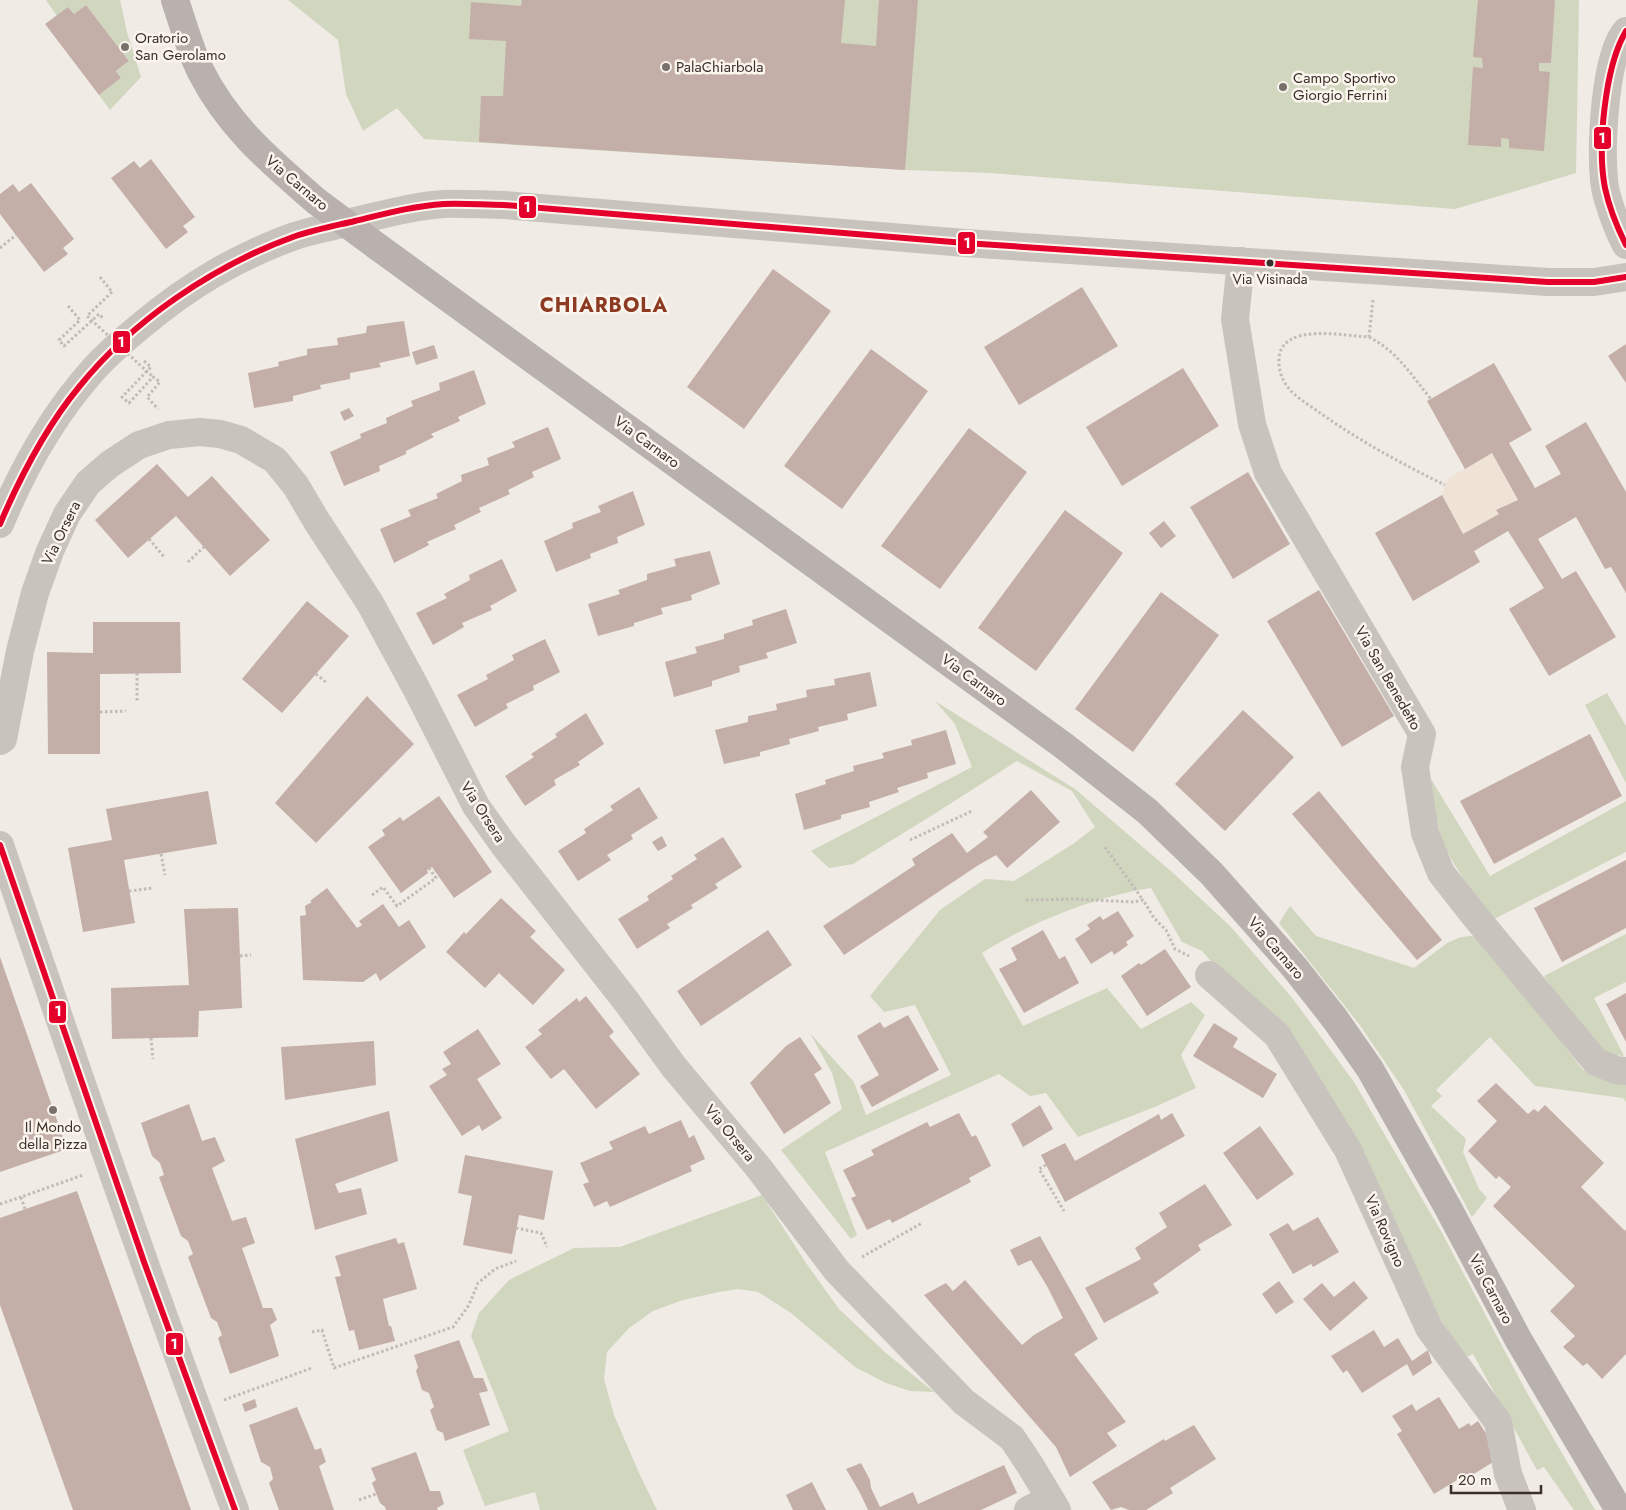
<svg xmlns="http://www.w3.org/2000/svg" width="1626" height="1510" font-family="Jost,sans-serif">
  <rect width="100%" height="100%" fill="#f0ebe5"/>
  <!-- green -->
  <path fill="#d1d6bf" d="M46 0H120L127 32 141 77 110 110 99 95 121 78 116 71 129 61 86 5 74 14 68 7 57 16Z
    M288 0H1579L1576 173 1455 209 990 173 905 170 424 139 397 108 363 131 346 94 338 40Z
    M1607 693 1626 726V783L1585 705Z
    M935 701 1075 789 1172 872 1230 926 1293 999 1354 1082 1442 1233 1526 1391 1595 1510H1574L1544 1467 1537 1470 1473 1354 1465 1358 1439 1317 1358 1144 1216 967 1202 951 1182 942 1151 888C1096 896 1029 923 982 953L1023 1026 1107 988 1141 1029 1191 1002 1205 1015 1181 1055 1196 1088 1157 1106 1078 1137 1046 1093 1030 1096 999 1074 825 1152 857 1235 851 1239 781 1150 842 1109 832 1073 810 1033 854 1082 866 1115 951 1075 915 1005 884 1012 870 996 940 910 985 879 1014 881 1073 844 1095 827 1072 791 1017 761 931 816 853 864 829 868 811 851 972 767 955 724Z
    M1428 774 1490 876 1626 801V852L1494 919C1476 897 1459 875 1446 849 1437 830 1432 796 1428 774Z
    M1290 906 1316 936 1414 968 1447 943 1461 937 1480 935 1583 1070 1621 1081H1626V1102L1623 1098 1535 1086 1490 1037 1436 1090 1442 1096 1431 1106 1466 1139 1463 1152 1479 1189 1487 1198 1472 1217 1404 1090 1359 1024 1279 923Z
    M1626 934V982L1594 998 1624 1056 1605 1054 1587 1040 1544 976Z
    M762 1195 808 1266 839 1309 887 1354 934 1392 910 1391 886 1383 855 1367 791 1313 758 1292 738 1289 719 1292 683 1300 653 1311 629 1328 607 1352 604 1379 614 1415 639 1473 657 1510H540L535 1492 485 1506 463 1450 509 1431 471 1336 479 1313 509 1280 574 1248 620 1247Z"/>
  <!-- plaza -->
  <path fill="#eee3d5" d="M1492 453 1518 500 1497 510 1499 514 1463 534 1442 495 1449 478Z"/>
  <!-- building -->
  <path fill="#c3afa7" d="M522 0H845L841 43 876 46 879 0H918L905 170 479 142 481 96H503L506 41 469 39 471 2 521 6Z
    M1478 0H1555L1551 63H1539V71L1550 72 1544 151 1509 148V139L1501 138V147L1468 145 1473 67 1483 68 1482 58 1473 57Z
    M86 5 129 61 116 71 121 78 99 95 45 24 68 7 74 14Z
    M151 159 195 217 183 226 188 232 166 249 111 178 134 161 140 168Z
    M31 183 74 239 63 248 68 254 44 272 0 214V194L13 184 19 192Z
    M773 269 831 311 744 429 687 387Z
    M1082 287 1118 346 1019 405 984 347Z
    M404 321 410 356 379 363 381 367 350 373V379L320 385 321 389 293 396V401L254 408 248 373 279 366 278 362 307 355V349L338 345 337 338 366 333 367 326Z
    M1626 344V383L1608 356Z
    M434 345 438 358 416 365 412 352Z
    M871 349 928 391 842 509 784 466Z
    M1494 363 1532 430 1509 443 1535 488 1561 474 1545 446 1586 422 1626 492V593L1611 567 1605 569 1576 517 1538 539 1562 579 1576 571 1616 637 1549 676 1509 609 1544 588 1508 531 1474 551 1480 562 1413 601 1375 533 1442 495 1463 534 1499 514 1496 510 1518 500 1492 453 1465 469 1427 401Z
    M1183 368 1219 426 1122 486 1086 427Z
    M474 370 486 404 458 417 460 421 431 434 434 437 406 451V454L379 466 380 471 344 486 330 452 361 438 360 434 387 423 386 418 413 406 411 401 440 390 439 383Z
    M349 408 354 416 344 421 340 412Z
    M548 427 561 459 532 472 534 477 508 490 510 494 479 508 481 512 454 525 456 529 427 542 429 545 394 563 380 529 411 516 408 510 438 498 436 494 462 481 461 475 489 465 487 458 515 447 512 442Z
    M969 428 1027 472 940 589 881 546Z
    M157 464 188 497 212 476 270 540 230 576 176 516 128 558 95 520Z
    M1248 472 1290 544 1233 579 1190 507Z
    M633 491 645 525 617 537 618 543 590 554 591 558 556 572 544 541 573 528 572 523 601 512 598 506Z
    M1065 510 1123 553 1036 671 978 628Z
    M1164 521 1176 536 1161 548 1149 533Z
    M710 551 720 584 691 595 692 600 661 608 663 614 634 623V626L598 636 588 604 620 594 618 590 647 580V574L676 566 674 559Z
    M502 559 517 591 490 606 492 610 462 623 464 627 433 645 416 613 447 598 444 594 470 580 469 575Z
    M1319 590 1394 716 1342 747 1267 621Z
    M1161 592 1219 635 1133 752 1075 709Z
    M307 601 349 636 282 713 242 679Z
    M786 609 797 643 766 653 768 658 739 666 740 672 712 681V686L674 697 665 662 697 653 695 647 724 639V634L753 625 752 620Z
    M93 622H180L181 673 100 674V754H48L47 652 93 653Z
    M545 639 560 672 533 686 534 690 506 704 508 708 475 727 457 695 488 679 486 675 514 660 512 655Z
    M870 672 877 706 847 714 848 720 818 727 819 731 789 739 790 744 760 752V756L724 764 715 730 748 722V716L777 710 776 704 807 697 806 690 835 685 834 679Z
    M367 696 414 744 316 843 275 803Z
    M1243 710 1294 757 1225 831 1175 784Z
    M586 713 604 744 578 762 580 765 554 780 556 785 525 806 505 776 534 757 531 754 557 737 555 734Z
    M946 730 956 764 927 773 928 778 897 788 899 792 869 802 870 807 841 815V819L804 830 795 794 826 784 825 780 854 771 853 766 884 758 882 753 912 745 911 740Z
    M1590 734 1622 796 1494 864 1460 801Z
    M639 787 658 818 631 835 633 839 607 855 611 860 578 881 558 851 586 833 584 829 613 810 610 806Z
    M1031 790 1060 822 1007 868 996 855 977 866 844 955 823 926 915 865 912 859 952 833 967 853 988 837 983 832Z
    M208 791 217 844 124 860 135 923 83 932 68 848 112 840 106 809Z
    M1319 791 1442 940 1417 960 1292 814Z
    M439 796 492 872 454 898 432 867 427 870 428 873 401 893 368 847 385 835 382 830 400 817 403 821Z
    M662 836 667 846 658 851 652 842Z
    M723 837 742 867 715 884 718 888 691 905 693 908 667 924 670 928 637 949 618 919 649 900 647 896 673 879 671 876 697 859 694 855Z
    M1626 860V928L1562 962 1534 908Z
    M327 888 357 928 362 925 359 921 383 904 399 927 409 920 426 947 380 981 376 973 363 982 303 980 300 916 306 915 305 906 312 902 310 901Z
    M501 898 536 931 530 937 565 970 533 1005 499 973 485 988 446 952 464 932 466 934Z
    M238 908 242 1008 199 1011 198 1037 112 1039 111 988 189 985 184 909Z
    M1118 911 1134 936 1126 942 1128 945 1114 955 1112 951 1091 964 1075 939 1090 929 1087 925 1100 916 1103 920Z
    M768 930 792 965 701 1026 677 991Z
    M1043 930 1059 959 1065 956 1079 983 1024 1013 999 969 1017 960 1011 948Z
    M1165 949 1191 987 1147 1016 1121 976 1139 963 1141 965Z
    M0 957 67 1149 0 1172Z
    M1626 993V1042L1606 1004Z
    M586 996 614 1032 609 1036 640 1074 596 1109 564 1069 551 1079 525 1047 542 1034 538 1030 577 998 579 1002Z
    M908 1015 939 1070 872 1107 860 1086 879 1075 857 1036 880 1022 884 1028Z
    M1214 1023 1238 1038 1233 1047 1277 1074 1263 1098 1193 1056Z
    M478 1029 501 1064 477 1079 502 1118 482 1131 479 1125 462 1136 429 1086 447 1075 442 1069 451 1064 443 1052Z
    M800 1037 822 1069 814 1074 831 1103 784 1134 750 1083 786 1046Z
    M374 1041 376 1085 285 1100 281 1047Z
    M1496 1083 1528 1114 1534 1109 1538 1112 1545 1105 1604 1163 1581 1187 1625 1231 1626 1229V1354L1602 1379 1587 1363 1583 1366 1563 1347 1575 1336 1550 1311 1575 1286 1493 1206 1511 1187 1499 1176 1496 1179 1468 1151 1497 1121 1477 1101Z
    M189 1104 202 1141 215 1137 225 1161 212 1168 232 1221 246 1217 255 1243 242 1248 263 1308H272L277 1320 270 1325 279 1356 230 1374 218 1338 222 1335 217 1322 211 1318 188 1257 193 1254 188 1241 181 1236 159 1177 164 1175 160 1163 152 1156 141 1123Z
    M1040 1105 1053 1129 1023 1147 1011 1124Z
    M389 1111 398 1161 335 1184 339 1193 361 1188 367 1214 315 1230 295 1139Z
    M959 1113 972 1137 976 1135 991 1166 969 1178 971 1182 892 1223 890 1219 867 1230 851 1198 856 1196 843 1170 874 1155 871 1150 927 1122 930 1127Z
    M1172 1113 1185 1136 1065 1202 1041 1155 1065 1143 1075 1161 1159 1114 1161 1120Z
    M681 1120 689 1138 694 1135 705 1159 690 1166 692 1171 610 1207 607 1201 594 1207 583 1184 589 1182 580 1163 613 1149 609 1142 645 1126 649 1134Z
    M1260 1126 1294 1174 1257 1200 1223 1153Z
    M465 1155 553 1171 544 1220 519 1215 512 1254 463 1245 472 1196 458 1193Z
    M1205 1184 1232 1225 1198 1245 1201 1250 1153 1284 1159 1293 1104 1323 1085 1288 1141 1259 1135 1248 1167 1227 1159 1213Z
    M77 1191 162 1429 191 1510H73L0 1305V1218Z
    M1318 1217 1339 1252 1313 1267 1311 1264 1293 1274 1269 1234 1288 1223 1293 1231Z
    M1040 1236 1098 1339 1074 1354 1126 1422 1107 1433 1117 1446 1070 1477 1056 1447 924 1295 946 1283 953 1291 965 1280 1022 1345 1034 1335 1063 1318 1047 1286 1031 1260 1018 1266 1010 1250Z
    M396 1238 398 1244 404 1242 417 1289 383 1299 389 1326H391L395 1341 359 1350 354 1330 349 1331 335 1277 341 1276 335 1256Z
    M1279 1281 1294 1302 1276 1314 1262 1294Z
    M1354 1281 1368 1298 1330 1331 1303 1299 1322 1283 1334 1297Z
    M1374 1330 1384 1347 1398 1338 1412 1361 1428 1350 1432 1363 1413 1376 1407 1364 1362 1393 1347 1370 1343 1373 1331 1356Z
    M459 1340 474 1378H483L488 1391 479 1393 490 1425 445 1441 443 1433 437 1430 430 1410 434 1407 429 1393 422 1390 416 1371 418 1367 414 1355Z
    M1439 1397 1459 1429 1469 1423 1471 1426 1478 1421 1501 1457 1469 1477 1467 1474 1434 1494 1397 1434 1402 1431 1392 1416 1412 1404 1416 1411Z
    M255 1399 257 1407 245 1412 242 1404Z
    M297 1407 315 1450 321 1448 326 1462 319 1466 334 1510H279L269 1483 273 1479 270 1467 261 1462 249 1425Z
    M1194 1425 1216 1459 1170 1488 1173 1493 1146 1510H1129L1121 1507 1111 1510 1092 1482 1164 1439 1165 1441Z
    M416 1452 430 1491H440L444 1504 437 1508 438 1510H386L385 1507 380 1503 372 1483 376 1480 371 1468Z
    M861 1463 870 1480 871 1488 880 1507 913 1492 918 1504 1004 1465 1017 1493 981 1510H868L860 1493 846 1469Z
    M812 1482 826 1510H793L786 1495Z"/>
  <g fill="none" stroke-linecap="round" stroke-linejoin="round">
    <!-- path -->
    <path stroke="#c2bbb6" stroke-width="3" stroke-dasharray="2.5 2.5" stroke-linecap="butt" d="M0 248 16 235
      M100 277 112 292
      M1373 300 1369 337C1345 336 1282 322 1279 358 1278 371 1283 383 1292 392 1300 400 1311 406 1320 413 1360 441 1402 464 1445 485
      M68 306 80 320 59 340 64 346 99 314 104 319
      M1369 337C1398 352 1411 375 1431 399
      M144 361 151 367 122 397 129 403 153 377 160 382 147 397 158 409
      M149 539 165 558
      M188 562 204 547
      M137 673V701
      M316 674 327 683
      M100 712 126 711
      M910 840 972 811
      M1105 847 1143 900
      M161 854 165 875
      M129 891 153 888
      M372 895 383 887 397 906 436 878 429 868
      M1026 900 1072 899 1134 902 1143 900 1154 918 1166 930 1175 949 1189 956
      M240 956 251 955
      M151 1038 153 1059
      M1046 1165 1039 1169 1064 1211
      M0 1204 21 1197
      M25 1209 21 1197 83 1175
      M516 1228 541 1233 547 1247
      M862 1257 922 1223
      M312 1332 322 1330 334 1368 453 1327 469 1305 478 1283 495 1269 516 1261
      M224 1400 312 1368
      M359 1500 376 1494"/>
    <!-- minor -->
    <path stroke="#c9c3be" stroke-width="28" d="M1626 31C1604 56 1601 147 1604 180 1605 196 1618 231 1626 245
      M1241 261 1235 319 1252 424 1268 473 1422 734 1415 767 1425 833 1441 873 1474 915 1596 1062 1616 1070 1626 1071
      M0 524C23 468 53 415 93 370 108 353 126 338 143 324 190 285 235 258 292 237 311 230 332 227 351 222 382 215 412 206 444 204 464 203 484 205 504 205L965 243 1548 282H1594L1626 277
      M0 741 3 739 20 651 35 593 50 551 67 514 88 483 110 464 139 445 169 435 200 432 220 434 241 440 275 460 296 486 316 520 370 603 416 688 476 806 503 844 626 1001 674 1067 758 1167 837 1271 964 1402 1012 1438 1030 1465 1057 1510
      M0 845C76 1068 152 1290 235 1510
      M1209 975 1277 1035 1348 1150 1429 1328 1498 1422 1508 1474 1522 1510
      M1028 1510 1050 1499"/>
    <!-- major -->
    <path stroke="#b8b1ad" stroke-width="28" d="M175 0C183 24 190 50 201 72 229 127 271 162 316 201
      M378 247 1064 746 1147 811 1212 874 1295 968 1335 1019 1370 1069 1447 1206 1518 1339 1619 1510"/>
    <!-- path-bridge -->
    <path stroke="#c2bbb6" stroke-width="3" stroke-dasharray="2.5 2.5" stroke-linecap="butt" d="M112 292 87 316 153 377"/>
    <!-- major-bridge -->
    <path stroke="#b8b1ad" stroke-width="28" d="M316 201 378 247"/>
    <defs>
      <path id="bus-1" d="M1626 31C1605 66 1597 147 1605 188 1609 207 1617 227 1626 245
        M0 524C21 475 45 428 79 387 132 321 213 266 293 237 313 230 334 226 355 221 384 214 413 206 444 204 464 203 484 205 504 205L965 243 1548 282H1594L1626 277
        M0 845 144 1262 235 1510"/>
    </defs>
    <!-- bus-1 casing -->
    <use href="#bus-1" stroke="#fbf5ee" stroke-width="10"/>
    <!-- bus-1 -->
    <use href="#bus-1" stroke="#e4002b" stroke-width="6"/>
  </g>
  <!-- markers -->
  <g fill="#7a716c" stroke="#fbf5ee" stroke-width="2">
    <circle cx="125" cy="47" r="5"/>
    <circle cx="666" cy="67" r="5"/>
    <circle cx="1283" cy="87" r="5"/>
    <circle cx="53" cy="1110" r="5"/>
  </g>
  <circle fill="#3b302b" stroke="#fbf5ee" stroke-width="2" cx="1270" cy="263" r="4.5"/>
  <g text-anchor="middle" dominant-baseline="central" stroke-width="5" stroke-linejoin="round" paint-order="stroke">
    <!-- bus labels -->
    <g font-size="14" fill="#3b302b" stroke="#fbf5ee">
      <text x="1270" y="279">Via Visinada</text>
    </g>
    <!-- poi labels -->
    <g font-size="15" fill="#3b302b" stroke="#fbf5ee" text-anchor="start">
      <text x="135" y="38">Oratorio<tspan x="135" dy="17">San Gerolamo</tspan></text>
      <text x="676" y="67">PalaChiarbola</text>
      <text x="1293" y="78">Campo Sportivo<tspan x="1293" dy="17">Giorgio Ferrini</tspan></text>
      <text x="53" y="1127" text-anchor="middle">Il Mondo<tspan x="53" dy="17">della Pizza</tspan></text>
    </g>
    <!-- street labels -->
    <g font-size="15" fill="#3b302b" stroke="#fbf5ee">
      <text transform="translate(297 183) rotate(40)">Via Carnaro</text>
      <text transform="translate(647 442) rotate(36)">Via Carnaro</text>
      <text transform="translate(61 533) rotate(-64)">Via Orsera</text>
      <text transform="translate(1388 678) rotate(60)">Via San Benedetto</text>
      <text transform="translate(974 680) rotate(36)">Via Carnaro</text>
      <text transform="translate(483 812) rotate(57)">Via Orsera</text>
      <text transform="translate(1276 948) rotate(49)">Via Carnaro</text>
      <text transform="translate(730 1133) rotate(50)">Via Orsera</text>
      <text transform="translate(1385 1231) rotate(66)">Via Rovigno</text>
      <text transform="translate(1491 1289) rotate(62)">Via Carnaro</text>
    </g>
    <!-- district labels -->
    <g font-size="20" font-weight="bold" letter-spacing="1" fill="#8c3b22" stroke="#fbf5ee">
      <text x="604" y="305">CHIARBOLA</text>
    </g>
  </g>
  <g stroke="#fbf5ee" stroke-width="2">
    <rect x="1593" y="126" width="19" height="24" rx="5" fill="#e4002b"/>
    <rect x="518" y="195" width="19" height="24" rx="5" fill="#e4002b"/>
    <rect x="957" y="231" width="19" height="24" rx="5" fill="#e4002b"/>
    <rect x="112" y="330" width="19" height="24" rx="5" fill="#e4002b"/>
    <rect x="48" y="1000" width="19" height="24" rx="5" fill="#e4002b"/>
    <rect x="165" y="1332" width="19" height="24" rx="5" fill="#e4002b"/>
  </g>
  <g font-size="14" text-anchor="middle" font-weight="bold" fill="#fff">
    <text x="1602" y="143">1</text>
    <text x="527" y="212">1</text>
    <text x="967" y="248">1</text>
    <text x="121" y="347">1</text>
    <text x="58" y="1016">1</text>
    <text x="174" y="1349">1</text>
  </g>
  <!-- scale -->
  <path d="M1451 1485v8h90v-8" fill="none" stroke="#3b302b" stroke-width="2.5"/>
  <text x="1458" y="1485" font-size="15" fill="#3b302b" stroke="#fbf5ee" stroke-width="4" paint-order="stroke">20 m</text>
</svg>
